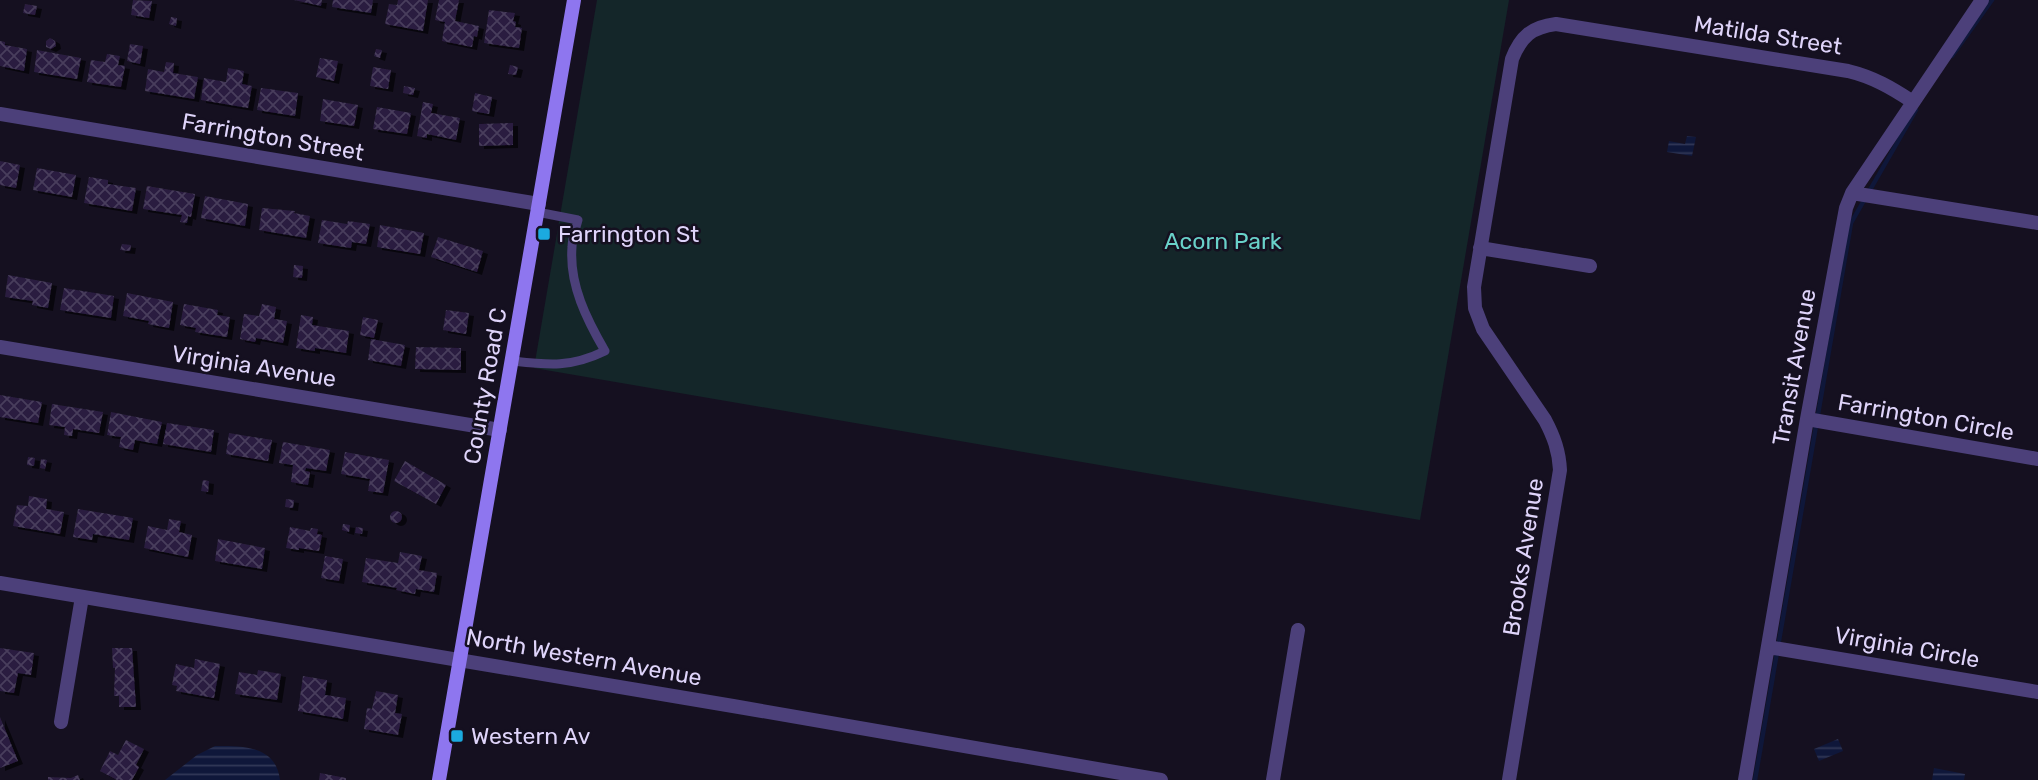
<svg xmlns="http://www.w3.org/2000/svg" width="2038" height="780" font-family="Rubik,sans-serif">
  <defs>
    <pattern id="water-rules" width="6" height="5" patternUnits="userSpaceOnUse" patternTransform="scale(1.75)"><rect width="6" height="5" fill="#0f173a"/><path d="M0 2.5h6" fill="none" stroke="#323857"/></pattern>
    <pattern id="building-cross-hatch" width="8" height="8" patternUnits="userSpaceOnUse" patternTransform="scale(1.75)"><rect width="8" height="8" fill="#2a1e3f"/><path d="M0 0l8 8M0 8l8-8" fill="none" stroke="#483e5c"/></pattern>
    <filter id="shadow"><feDropShadow dx="5" dy="3" stdDeviation="0" flood-color="#0009"/></filter>
  </defs>
  <rect width="100%" height="100%" fill="#151020"/>
  <!-- green -->
  <path fill="#142629" d="M597 0H1509L1420 520 534 368Z"/>
  <!-- water -->
  <path fill="url(#water-rules)" d="M1687 136 1696 137 1692 156 1667 152 1669 141 1685 144Z
    M1838 739 1843 751 1819 761 1814 749Z
    M215 746C242 746 276 745 280 780H165L197 755Z
    M1934 768 1965 774 1964 780H1932Z"/>
  <g fill="none" stroke-linecap="round" stroke-linejoin="round">
    <!-- stream -->
    <path stroke="#0f173a" stroke-width="4.5" d="M1952 56 1992 0
      M1755 780 1851 223 1916 110"/>
  </g>
  <!-- building -->
  <path fill="url(#building-cross-hatch)" filter="url(#shadow)" d="M133 0 152 1 149 18 131 15Z
    M294 0H322L321 6Z
    M333 0H373L371 13 332 7Z
    M398 0H428L423 31 385 24 389 4 397 5Z
    M439 0H459L455 21 479 26 477 37 474 36 472 47 442 41 445 22 435 20Z
    M25 4 37 6 35 15 23 13Z
    M489 10 515 13 513 21 516 22 515 27 522 28 519 48 484 43Z
    M171 17 177 18 176 26 169 24Z
    M50 38 55 41 56 46 51 49 46 47V41Z
    M0 41 5 42V45L27 49 24 71 0 66Z
    M130 44 143 46 140 64 127 61Z
    M376 49 382 50 380 58 374 56Z
    M37 50 81 58 77 79 34 72Z
    M107 54 120 56 118 65 125 66 121 87 87 82 91 60 105 62Z
    M320 58 338 61 334 81 316 77Z
    M166 62 174 63 173 73 198 77 194 99 145 91 148 69 164 72Z
    M510 65 518 67 516 75 508 74Z
    M373 67 391 70 388 89 370 86Z
    M228 68 244 71 242 84 252 86 248 108 201 100 204 78 226 82Z
    M404 86 415 88 413 95 403 93Z
    M261 88 298 93 295 116 257 110Z
    M475 93 492 97 489 114 472 111Z
    M323 99 358 105 354 126 320 121Z
    M423 102 433 104 431 113 460 118 456 140 427 134V138L417 136Z
    M377 107 411 113 407 134 373 129Z
    M513 123V145L479 146V124Z
    M0 161 20 165 16 188 0 185Z
    M37 168 76 175 72 197 33 190Z
    M89 177 108 180V184L136 188 132 211 84 203Z
    M147 186 195 194 191 217 188 216 187 223 180 222 182 215 143 209Z
    M205 196 248 204 245 226 201 218Z
    M262 208 295 211 294 213 310 216 306 238 259 230Z
    M322 220 347 224 348 221 370 224 366 244 352 242 351 248 318 243Z
    M380 225 424 233 420 254 377 247Z
    M438 237 483 251 477 272 431 257Z
    M122 244 131 245 130 251 120 250Z
    M294 265 303 266 302 278 293 277Z
    M8 275 52 283 48 308 32 305 33 301 5 297Z
    M64 288 114 296 111 318 60 310Z
    M127 293 173 302 169 328 148 324 149 321 123 316Z
    M184 304 218 310 217 315 230 317 227 337 195 332 196 328 180 325Z
    M262 304 276 307 274 319 287 321 283 343 256 338 255 342 240 339 244 314 259 316Z
    M446 310 469 313 466 334 443 330Z
    M301 315 313 317 312 325 349 331 346 353 315 348V351L296 348Z
    M363 317 378 320 374 338 360 335Z
    M371 339 405 345 401 366 368 360Z
    M416 347 461 348V370L415 369Z
    M0 395 42 402 38 423 0 417Z
    M52 404 103 412 99 433 73 429 72 436 64 435 65 427 49 425Z
    M111 412 162 422 157 444 135 440 133 450 119 447 121 437 107 435Z
    M167 423 214 430 211 452 163 444Z
    M229 433 272 440 268 461 226 454Z
    M283 442 330 450 326 471 306 468 305 471 310 472 308 485 291 482 293 465 279 463Z
    M345 452 389 460 383 493 368 491 370 479 341 474Z
    M28 457 35 458 34 466 27 465Z
    M41 459 47 460 45 469 40 468Z
    M405 461 446 485 436 504 394 481Z
    M203 480 209 481 208 492 201 491Z
    M29 496 47 499 46 509 64 512 60 534 13 526 17 505 28 506Z
    M286 499 294 500 293 508 285 507Z
    M78 509 133 518 129 540 93 534 92 540 73 537Z
    M390 517a6 6 0 1 1 12 0a6 6 0 1 1-12 0Z
    M169 519 181 521 179 532 192 535 188 557 144 548 148 526 167 530Z
    M343 524 350 525 349 532 342 530Z
    M290 527 310 531 311 528 318 529 317 534 322 535 319 551 299 548V550L286 548Z
    M356 527 363 528 362 534 355 533Z
    M218 539 265 548 262 569 215 561Z
    M400 552 422 556 419 570 437 573 434 592 416 589 415 594 396 590 397 588 362 582 366 558 398 563Z
    M325 556 343 559 339 581 321 578Z
    M0 648 34 653 31 675 18 673 14 693 0 691Z
    M112 648H132L136 707H119V696H114L115 668H113Z
    M195 659 220 664 214 698 176 691 177 686 172 685 176 664 194 668Z
    M258 670 281 674 277 700 235 694 239 672 257 675Z
    M303 676 327 680 325 695 346 698 343 719 298 711Z
    M376 691 398 695 395 713 402 714 398 735 364 729 367 708 372 709Z
    M0 717 18 761 0 768Z
    M126 740 144 749 136 765 139 767 132 780H117L100 771 110 751 118 755Z
    M320 773 346 778V780H319Z
    M78 775 80 780H48V777L71 778Z"/>
  <g fill="none" stroke-linecap="round" stroke-linejoin="round">
    <!-- service -->
    <path stroke="#4c407a" stroke-width="9" d="M512 361C548 365 570 368 605 351 587 320 569 285 572 247 572 238 576 228 578 220L537 212"/>
    <!-- minor -->
    <path stroke="#4c407a" stroke-width="14" d="M0 114 539 204
      M1852 193 2038 223
      M1480 248 1590 266
      M0 347 500 430
      M1807 419 2038 459
      M1768 647 2038 692
      M61 722 82 597
      M1273 780 1298 630
      M1509 780 1560 470C1559 451 1554 437 1545 420L1483 329 1475 308 1474 287 1512 59C1521 36 1532 27 1556 24L1848 71C1873 77 1892 88 1913 102
      M1745 780 1807 419 1846 208 1852 193 1982 0"/>
    <!-- tertiary -->
    <path stroke="#4c407a" stroke-width="14" d="M0 583 733 706 1161 780"/>
    <!-- secondary -->
    <path stroke="#8e76ef" stroke-width="14" d="M439 780 574 0"/>
  </g>
  <!-- markers -->
  <g fill="#1baadf" stroke="#151020" stroke-width="2.5">
    <rect x="537" y="227" width="14" height="14" rx="3.5"/>
    <rect x="450" y="729" width="14" height="14" rx="3.5"/>
  </g>
  <g text-anchor="middle" dominant-baseline="central" stroke-width="5" stroke-linejoin="round" paint-order="stroke">
    <!-- street labels -->
    <g font-size="23" fill="#dfd4fa" stroke="#151020">
      <text transform="translate(1768 35) rotate(9)">Matilda Street</text>
      <text transform="translate(273 137) rotate(10)">Farrington Street</text>
      <text transform="translate(254 366) rotate(9)">Virginia Avenue</text>
      <text transform="translate(1794 367) rotate(-80)">Transit Avenue</text>
      <text transform="translate(485 386) rotate(-80)">County Road C</text>
      <text transform="translate(1926 417) rotate(10)">Farrington Circle</text>
      <text transform="translate(1523 557) rotate(-81)">Brooks Avenue</text>
      <text transform="translate(1907 647) rotate(10)">Virginia Circle</text>
      <text transform="translate(584 657) rotate(10)">North Western Avenue</text>
    </g>
    <!-- poi labels -->
    <g font-size="23" fill="#dfd4fa" stroke="#151020" text-anchor="start">
      <text x="558" y="234">Farrington St</text>
      <text x="471" y="736">Western Av</text>
    </g>
    <!-- park labels -->
    <g font-size="23" fill="#69d1c9" stroke="#151020">
      <text x="1223" y="241">Acorn Park</text>
    </g>
  </g>
</svg>
